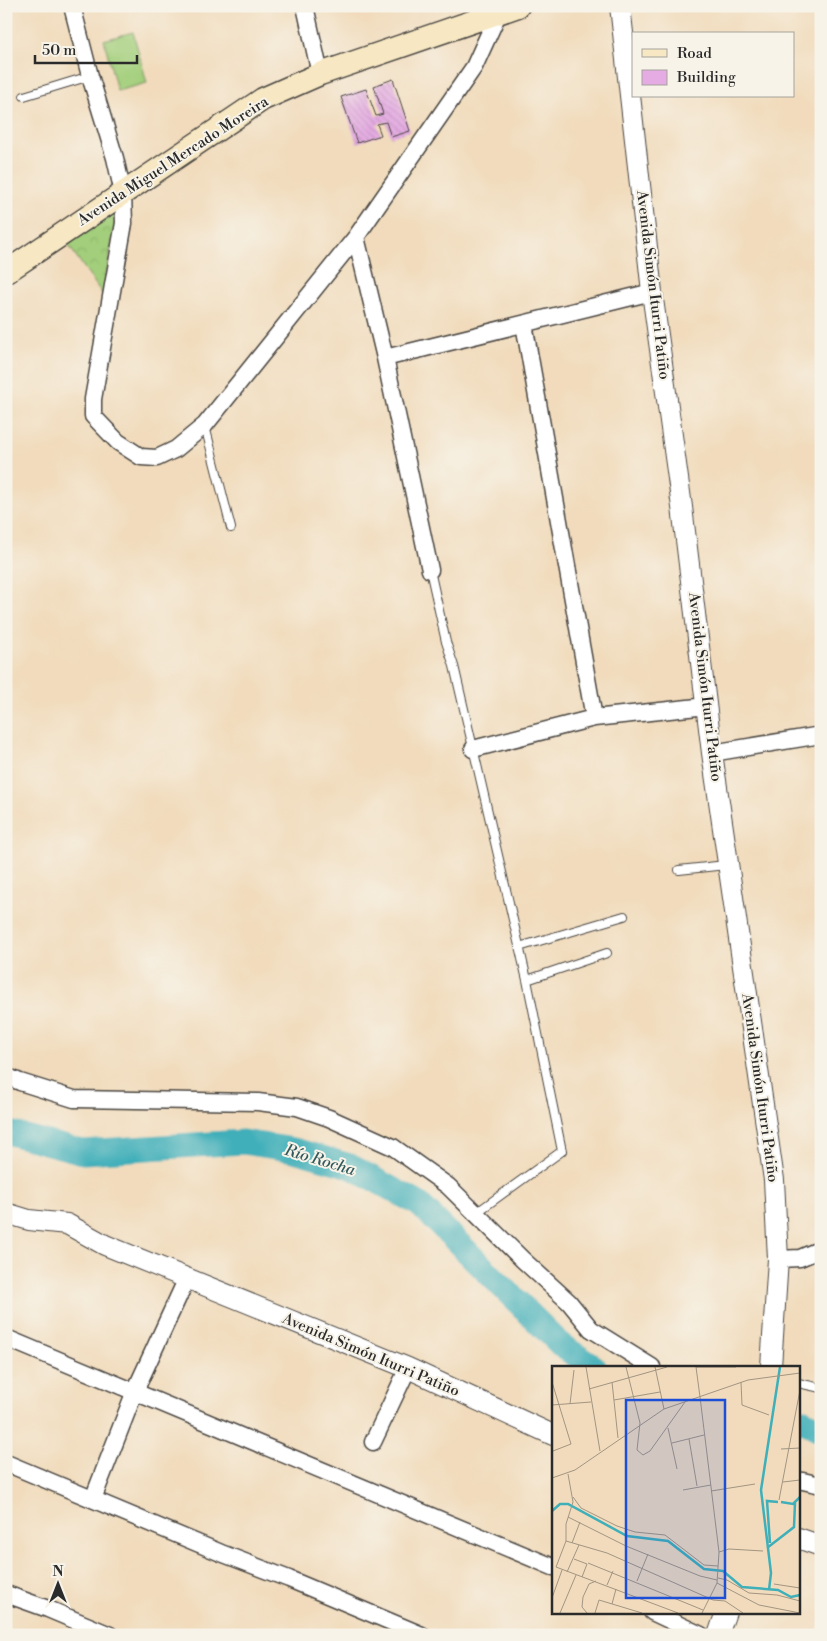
<svg xmlns="http://www.w3.org/2000/svg" width="827" height="1641" font-family="'Libre Bodoni',serif">
  <defs>
    <pattern id="park-crowns" width="20" height="18" patternUnits="userSpaceOnUse" patternTransform="scale(1.25)"><rect width="20" height="18" fill="#a3cf7b"/><path d="M2 6a3 3 0 1 1 6 0M12 15a3 3 0 1 1 6 0" fill="none" stroke="#8cb26a"/></pattern>
    <pattern id="building-back-hatch" width="6" height="6" patternUnits="userSpaceOnUse" patternTransform="scale(1.25)"><rect width="6" height="6" fill="#e4ace2"/><path d="M-1 5l2 2M0 0l6 6M5-1l2 2" fill="none" stroke="#c494c2"/></pattern>
  </defs>
  <rect width="100%" height="100%" fill="#f7f3e8"/>
  <filter id="ink" filterUnits="userSpaceOnUse"><feTurbulence type="fractalNoise" baseFrequency=".02" numOctaves="2"/><feDisplacementMap in="SourceGraphic" scale="10" xChannelSelector="R" yChannelSelector="G"/><feConvolveMatrix kernelMatrix="1 2 1 2 8 2 1 2 1" color-interpolation-filters="sRGB"/></filter>
  <filter id="wash" filterUnits="userSpaceOnUse"><feTurbulence type="fractalNoise" baseFrequency=".0096" numOctaves="4" result="noise"/><feDisplacementMap in="SourceGraphic" scale="20" xChannelSelector="R" yChannelSelector="G"/><feGaussianBlur stdDeviation="1.12" result="paint"/><feColorMatrix in="noise" values="0 0 0 0 0 0 0 0 0 0 0 0 0 0 0 0 0 1.4 0 .05"/><feComposite in="paint" operator="in"/></filter>
  <g filter="url(#wash)">
    <rect width="100%" height="100%" fill="#f1dbbc"/>
    <!-- green -->
    <path fill="#a3cf7b" stroke="#677d53" d="M133 32 147 83 117 91 104 40Z"/>
    <!-- park -->
    <path fill="url(#park-crowns)" stroke="#677d53" d="M114 213 116 219 103 295 67 243Z"/>
    <g fill="none" stroke-linecap="round" stroke-linejoin="round">
      <!-- river -->
      <path stroke="#3fafb9" stroke-width="25" d="M6 1132 83 1152 243 1142 294 1150 350 1166 419 1204 562 1346 594 1367
        M798 1421H804L821 1430"/>
    </g>
    <g id="blocks">
      <!-- building -->
      <path fill="url(#building-back-hatch)" d="M393 79 410 131 391 137 386 122 377 124 381 135 357 143 341 97 366 89 376 116 383 114 374 86Z"/>
    </g>
  </g>
  <g filter="url(#ink)">
    <use href="#blocks" fill-opacity="0" stroke="#494541" stroke-width="1"/>
    <g fill="none" stroke-linecap="round" stroke-linejoin="round">
      <defs>
        <path id="service" d="M24 96 90 76
          M205 426 231 528
          M430 570 446 642 454 666 527 980 562 1151 476 1213
          M679 870 726 865
          M519 947 624 916
          M527 980 607 953
          M798 1383 821 1388"/>
        <path id="minor" d="M72 6 90 76 115 158 123 193 124 223 93 399V416L118 442 141 457 157 458 176 449 205 425 356 237 474 67 499 12
          M305 6 320 74
          M356 237 385 358 430 570
          M524 324 594 718
          M385 358 652 292
          M473 749 594 718 707 706
          M712 753 821 735
          M6 1076 20 1082 74 1099 258 1102 297 1107 329 1118 393 1147 448 1186 523 1260 569 1302 591 1329 652 1367
          M778 1259 800 1258 821 1249
          M6 1338 553 1567
          M373 1442 408 1368
          M6 1463 221 1553 289 1579 422 1635
          M798 1480 821 1485
          M93 1499 135 1391 187 1278
          M6 1594 48 1609 110 1635
          M652 1612 701 1635"/>
        <path id="tertiary" d="M620 6 652 292 682 507 712 753 774 1180 778 1259 771 1367
          M6 1213 29 1220 67 1224 105 1245 408 1368 553 1435
          M798 1538 821 1546
          M718 1635 726 1612"/>
        <path id="secondary" d="M6 272 263 99 320 74 518 6"/>
      </defs>
      <!-- service casing -->
      <use href="#service" stroke="#494541" stroke-width="10"/>
      <!-- minor casing -->
      <use href="#minor" stroke="#494541" stroke-width="19"/>
      <!-- tertiary casing -->
      <use href="#tertiary" stroke="#494541" stroke-width="22"/>
      <!-- secondary casing -->
      <use href="#secondary" stroke="#494541" stroke-width="25"/>
      <!-- service -->
      <use href="#service" stroke="#fff" stroke-width="8"/>
      <!-- minor -->
      <use href="#minor" stroke="#fff" stroke-width="16"/>
      <!-- tertiary -->
      <use href="#tertiary" stroke="#fff" stroke-width="20"/>
      <!-- secondary -->
      <use href="#secondary" stroke="#f7e8c3" stroke-width="22"/>
    </g>
  </g>
  <g text-anchor="middle" dominant-baseline="central" stroke-width="4" stroke-linejoin="round" paint-order="stroke">
    <!-- street labels -->
    <g font-size="15" fill="#2b2b2b" stroke="#f7f3e8">
      <text transform="translate(173 161) rotate(-33)">Avenida Miguel Mercado Moreira</text>
      <text transform="translate(653 285) rotate(83)">Avenida Simón Iturri Patiño</text>
      <text transform="translate(705 687) rotate(83)">Avenida Simón Iturri Patiño</text>
      <text transform="translate(760 1088) rotate(82)">Avenida Simón Iturri Patiño</text>
      <text transform="translate(371 1355) rotate(23)">Avenida Simón Iturri Patiño</text>
    </g>
    <!-- water labels -->
    <g font-size="16" font-style="italic" fill="#32595d" stroke="#f7f3e8">
      <text transform="translate(320 1160) rotate(17)">Río Rocha</text>
    </g>
  </g>
  <!-- overview -->
  <g transform="translate(552 1366)">
    <rect width="248" height="248" fill="#f1dbbc"/>
    <path fill="none" stroke="#3fafb9" stroke-width="2.5" d="M229 136 241 138 248 131M0 145 8 138H16L75 170 116 175 152 203 171 205 190 221 226 224 239 231 248 229M218 177 215 135 226 136M215 182 242 161 243 137M217 224 219 207 209 124 228 1"/>
    <path fill="none" stroke="#a29582" stroke-width="1" d="M34 1 48 85M74 1 88 57 85 84 91 89 98 85 133 36M103 1 112 43M144 1H184M144 1 148 31M0 16 19 78 1 85M60 16 66 72M189 16 190 39 217 49M37 23 115 1M148 31 167 186 165 217 150 247M62 34 108 26M18 38 22 4M0 39 39 36M116 62 125 103M137 73 145 120M120 77 152 69M229 83 248 82M16 108 21 136 14 158V175L4 201 126 247M0 112 23 104 112 43 196 14 248 7M231 116 248 114M131 124 159 119M159 125 203 118M21 131 29 142 65 160 83 166 113 169 152 199 166 200M227 134 248 24M16 151 74 180 148 210 165 214M14 175 55 187 161 234 173 235 191 247M20 177 28 156M167 186 177 183 211 185M22 193 35 198 30 211M36 197 151 244M15 206 27 179M166 212 175 214 197 227 225 229 248 235M85 215 96 188M165 217 207 239 248 247M222 218 248 222M55 219 61 205M0 232 10 204M60 238 64 223M8 247 24 209M35 247 30 241 31 231 37 218 44 215M43 247 47 234 90 247"/>
    <path fill="#1d4ed8" fill-opacity="0.15" stroke="#1d4ed8" stroke-width="2.5" d="M74 34H173V232H74Z"/>
    <rect width="248" height="248" fill="none" stroke="#2b2b2b" stroke-width="2.5"/>
  </g>
  <!-- margin -->
  <rect width="827" height="1641" fill="none" stroke="#f7f3e8" stroke-width="25"/>
  <!-- legend -->
  <rect x="632" y="32" width="162" height="65" fill="#f7f3e8" stroke="#a5a39c"/>
  <rect x="642" y="49" width="25" height="8" fill="#f7e8c3" stroke="#a5a39c"/>
  <text x="677" y="58" font-size="15" fill="#2b2b2b">Road</text>
  <rect x="642" y="70" width="25" height="15" fill="#e4ace2" stroke="#a5a39c"/>
  <text x="677" y="82" font-size="15" fill="#2b2b2b">Building</text>
  <!-- north arrow -->
  <g transform="translate(58 1584)" stroke="#f7f3e8" stroke-width="4" paint-order="stroke">
  <path d="M0-4L9 19L0 12L-9 19Z" fill="#2b2b2b"/>
  <text y="-8" font-size="14" font-weight="bold" text-anchor="middle" fill="#2b2b2b">N</text>
  </g>
  <!-- scale -->
  <path d="M35 55v8h102v-8" fill="none" stroke="#2b2b2b" stroke-width="2.5"/>
  <text x="42" y="55" font-size="15" fill="#2b2b2b" stroke="#f7f3e8" stroke-width="4" paint-order="stroke">50 m</text>
</svg>
